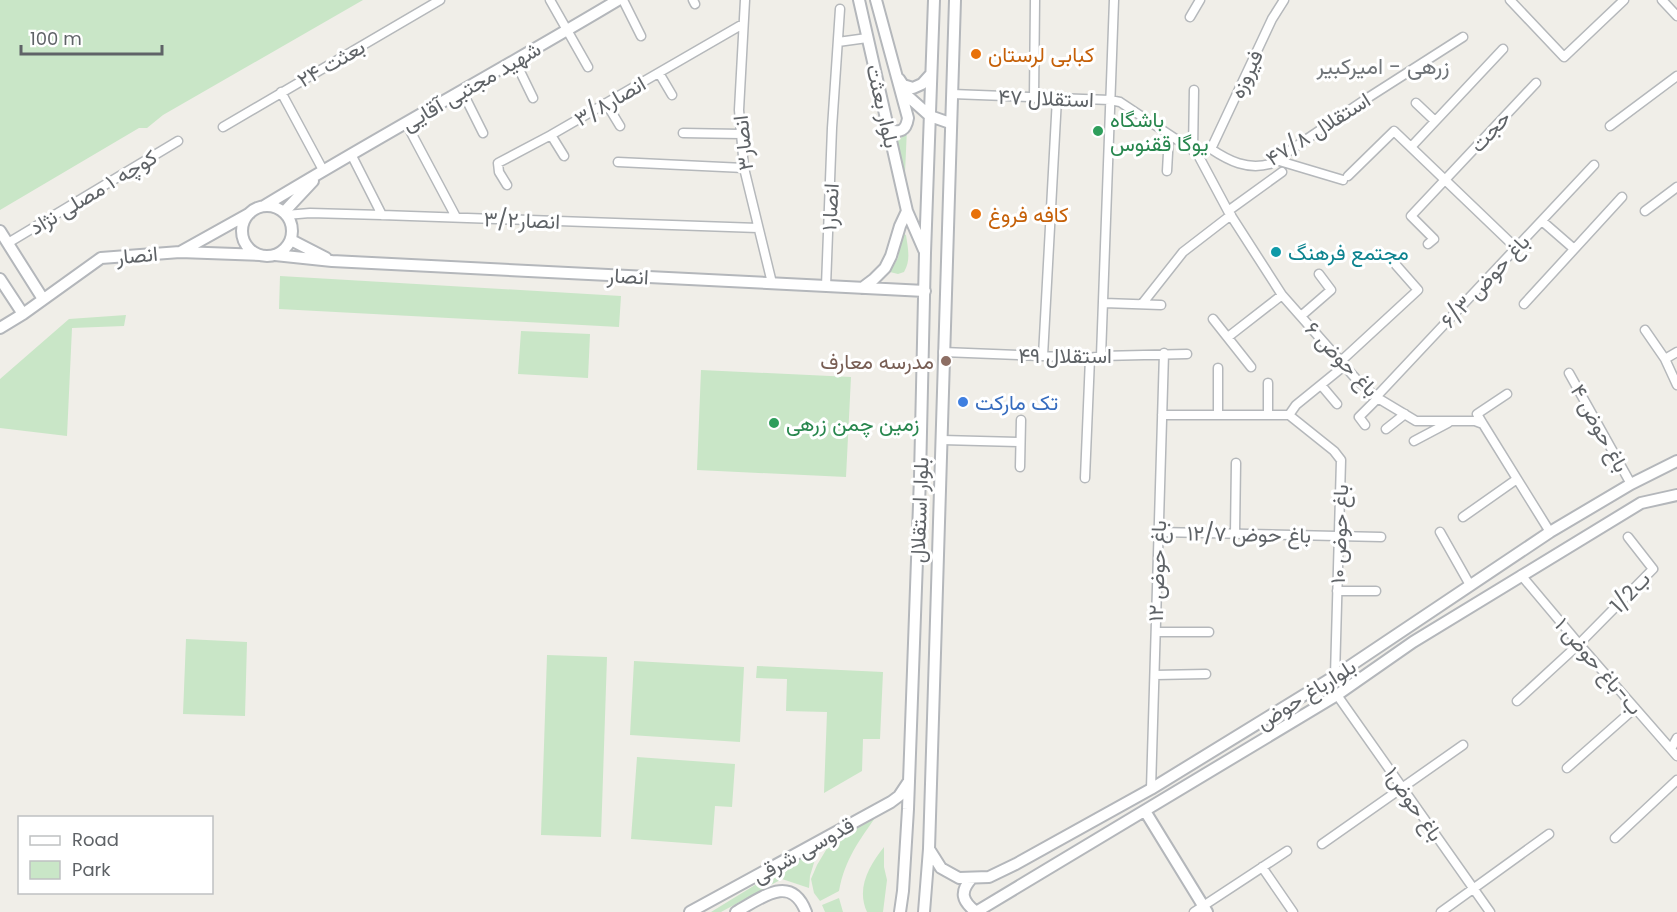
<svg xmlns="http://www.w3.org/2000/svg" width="1677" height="912" font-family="Poppins,Vazirmatn,sans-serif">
  <rect width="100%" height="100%" fill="#f0eee8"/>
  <!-- green -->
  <path fill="#c9e6c7" d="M0 0H363L163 115 147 128H139L0 210Z
    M907 128 904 196 891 142 900 140Z
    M902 233 906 235C908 249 911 260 904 272L898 274 890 272 898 258Z
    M280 276 621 296 619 327 279 309Z
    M126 315 124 326 72 328 67 436 0 428V379L69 319Z
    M521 331 590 334 588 378 518 374Z
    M701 370 851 377 846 477 697 470Z
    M186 639 247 642 245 716 183 714Z
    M547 655 607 657 601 837 541 835Z
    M634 661 744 667 740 742 630 735Z
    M757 666 883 672 880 739H863L862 771 824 793 827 712 786 711 787 679 756 678Z
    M637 757 735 764 732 807 715 806 712 845 631 839Z
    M877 815C859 841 845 859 839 891L820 901 814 893 811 879 817 865 829 845Z
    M819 846 810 876 809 888 782 879 721 912H711Z
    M884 847V867L887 880 883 912H867C856 888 869 866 884 847Z
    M839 898 843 912H825L822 905Z"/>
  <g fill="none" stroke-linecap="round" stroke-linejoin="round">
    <defs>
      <path id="street" d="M550 0 588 67
        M623 0 641 36
        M693 0 695 4
        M745 0 739 110 744 168 772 283
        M1510 0 1564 57 1624 0
        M1662 0 1677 16
        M1190 17 1200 0
        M838 42 867 38
        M515 61 533 98
        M659 73 672 95
        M462 91 483 133
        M281 92 323 170
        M952 94 1110 100 1120 102 1197 153 1228 211 1282 295 1357 380 1376 397 1416 421H1475L1483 424 1550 532
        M1034 98 1035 0
        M606 103 620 126
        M1416 103 1435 121
        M406 123 456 217
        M1610 126 1677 76
        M223 127 440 0
        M683 133 741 134
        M551 135 564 156
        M1411 147 1503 49
        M1211 149 1272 19 1284 0
        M1193 151 1194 90
        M1197 153 1211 149C1229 161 1247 170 1270 164L1366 99 1463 37
        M351 154 382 215
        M1276 160 1343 180
        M618 162 744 168
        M1167 171 1169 135
        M1348 176 1394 131 1516 248
        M507 185 499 172 498 163 551 135 743 24
        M1228 211 1282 172
        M1645 211 1677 187
        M286 215 310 213 382 215 758 228
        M1542 221 1573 248
        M8 243 178 141
        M1428 244 1434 239 1411 216 1536 83
        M826 286 832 128 840 9
        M1104 303 1161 305
        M1142 304 1183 252 1231 215
        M1524 304 1622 197
        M1301 316 1331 290 1319 274
        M1213 319 1251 367
        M1645 330 1665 359 1677 385
        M1228 337 1282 295
        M943 352 1090 358 1101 356 1187 354
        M1043 356 1057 98
        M1101 356 1114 0
        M1665 359 1677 352
        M1341 361 1418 290 1396 265
        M1218 368V415
        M1569 373 1631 484
        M1321 385 1337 404
        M1376 397 1594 165
        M1162 415H1289
        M1268 415V383
        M1289 415 1334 451 1341 460 1335 676
        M1289 415 1296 405 1344 366
        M1483 424 1477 414 1507 394
        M1365 425 1359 417 1378 398
        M1386 429 1405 414
        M942 440 1020 442
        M1414 441 1448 423
        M1020 467 1021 420
        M1085 478 1090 358
        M1463 517 1517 479
        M1159 532 1381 537
        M1440 532 1470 585
        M1235 534 1236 463
        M1521 575 1579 644 1677 756
        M1337 591H1376
        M1156 632H1209
        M1155 675 1206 674
        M1337 695 1490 912
        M1517 701 1579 644 1653 569 1628 537
        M1671 749 1677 738
        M1567 768 1635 708
        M1151 789 1164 353
        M1615 838 1677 780
        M1322 844 1463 745
        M1262 867 1293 912
        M1194 912 1287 851
        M1441 912 1549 834"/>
      <path id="secondary" d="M859 0 907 211 924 250
        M876 0 908 118C906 131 900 133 889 130
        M899 79 903 85 913 88 922 84 931 74
        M902 91 930 116 950 123
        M264 206C381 135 501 70 618 0
        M242 231a25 25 0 1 1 50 0a25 25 0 1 1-50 0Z
        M284 212 313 181
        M0 231 43 299
        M291 240 326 258
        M180 252 250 213
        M275 255 332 261 925 291
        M0 279 23 314
        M862 288 874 279 885 268 891 256 900 226 907 211
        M0 328 23 314 101 258 180 252 260 255
        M1145 811 1207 912
        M929 849 941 868 959 878 989 877 1016 864 1151 789 1335 676 1550 532 1631 484 1677 461
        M972 878C959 892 962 901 976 912
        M690 912 891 802 899 796 909 781
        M736 912C761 898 791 873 806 912
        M900 912 903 891 908 809 920 477 925 253 934 0
        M924 912 929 849C938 566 946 283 955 0
        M976 912 1337 695 1413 642 1641 503 1677 495"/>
    </defs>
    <!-- street casing -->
    <use href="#street" stroke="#b5b8bb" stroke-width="11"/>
    <!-- secondary casing -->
    <use href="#secondary" stroke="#b4b7bb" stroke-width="14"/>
    <!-- street -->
    <use href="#street" stroke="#fff" stroke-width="8"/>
    <!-- secondary -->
    <use href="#secondary" stroke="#fff" stroke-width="10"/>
  </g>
  <!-- markers -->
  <g fill="#e8710a" stroke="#fff" stroke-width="2">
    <circle cx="976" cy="54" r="6"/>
    <circle cx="976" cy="214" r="6"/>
  </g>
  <g fill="#2e9e5b" stroke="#fff" stroke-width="2">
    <circle cx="1098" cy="131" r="6"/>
    <circle cx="774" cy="423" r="6"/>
  </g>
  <circle fill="#0f9aa8" stroke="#fff" stroke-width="2" cx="1276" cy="252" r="6"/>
  <circle fill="#8d6e63" stroke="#fff" stroke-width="2" cx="946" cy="361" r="6"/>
  <circle fill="#3f7fe0" stroke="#fff" stroke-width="2" cx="963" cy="402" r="6"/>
  <g text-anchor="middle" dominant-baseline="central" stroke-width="6" stroke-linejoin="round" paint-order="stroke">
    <!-- food labels -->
    <g font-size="21" fill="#c56008" stroke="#fff" text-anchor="start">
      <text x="988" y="54">کبابی لرستان</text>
      <text x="988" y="214">کافه فروغ</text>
    </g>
    <!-- street labels -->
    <g font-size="21" fill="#5f6367" stroke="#fff">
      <text transform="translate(331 63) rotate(-30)">بعثت ۲۴</text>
      <text transform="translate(1246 74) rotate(-65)">فیروزه</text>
      <text transform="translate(471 86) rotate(-30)">شهید مجتبی آقایی</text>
      <text transform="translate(1046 98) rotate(2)">۴۷ استقلال</text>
      <text transform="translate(610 101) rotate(-30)">انصار۳/۸</text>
      <text transform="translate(883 106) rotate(77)">بلوار بعثت</text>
      <text transform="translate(1318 129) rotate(-32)">۴۷/۸ استقلال</text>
      <text transform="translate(1490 131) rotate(-47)">حجت</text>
      <text transform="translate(743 143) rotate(-96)">انصار۳</text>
      <text transform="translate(93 192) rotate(-31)">کوچه ۱ مصلی نژاد</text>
      <text transform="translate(830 207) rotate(-87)">انصار۱</text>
      <text transform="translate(522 220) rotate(2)">انصار۳/۲</text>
      <text transform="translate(137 255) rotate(-5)">انصار</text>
      <text transform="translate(628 276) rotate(3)">انصار</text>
      <text transform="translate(1485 281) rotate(-47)">۶/۳ باغ حوض</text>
      <text x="1065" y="355">۴۹ استقلال</text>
      <text transform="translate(1342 359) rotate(46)">۶ باغ حوض</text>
      <text transform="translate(1600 428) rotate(61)">۴ باغ حوض</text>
      <text transform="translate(919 510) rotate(-88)">بلوار استقلال</text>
      <text transform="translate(1249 534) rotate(1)">۱۲/۷ باغ حوض</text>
      <text transform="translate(1339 534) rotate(-88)">۱۰ باغ حوض</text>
      <text transform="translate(1157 571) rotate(-88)">۱۲ باغ حوض</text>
      <text transform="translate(1630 592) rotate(-47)">1/2ب</text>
      <text transform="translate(1599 666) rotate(49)">۱ ب-باغ حوض</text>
      <text transform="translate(1306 694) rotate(-32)">بلوارباغ حوض</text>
      <text transform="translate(1414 804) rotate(55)">باغ حوض۱</text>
      <text transform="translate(803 850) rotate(-29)">قدوسی شرقی</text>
    </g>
    <!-- leisure labels -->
    <g font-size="21" fill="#27864d" stroke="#fff" text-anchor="start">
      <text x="1110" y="119">باشگاه<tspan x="1110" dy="24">یوگا ققنوس</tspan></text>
      <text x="786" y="423">زمین چمن زرهی</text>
    </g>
    <!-- culture labels -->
    <g font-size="21" fill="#0d838f" stroke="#fff" text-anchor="start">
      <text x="1288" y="252">مجتمع فرهنگ</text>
    </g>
    <!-- education labels -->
    <g font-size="21" fill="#785e54" stroke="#fff" text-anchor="end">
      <text x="934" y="361">مدرسه معارف</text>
    </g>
    <!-- shop labels -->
    <g font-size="21" fill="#366cbe" stroke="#fff" text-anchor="start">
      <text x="975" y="402">تک مارکت</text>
    </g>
    <!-- neighbourhood labels -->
    <g font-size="22" fill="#707579" stroke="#fff">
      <text x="1383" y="66">زرهی - امیرکبیر</text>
    </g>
  </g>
  <!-- legend -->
  <rect x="18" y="816" width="195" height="78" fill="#ffffff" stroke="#bfc1c2" stroke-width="1.5"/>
  <rect x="30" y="836" width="30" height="9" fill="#ffffff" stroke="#bfc1c2" stroke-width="1.5"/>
  <text x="72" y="846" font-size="18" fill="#5f6367">Road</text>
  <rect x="30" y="861" width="30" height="18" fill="#c9e6c7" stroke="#bfc1c2" stroke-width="1.5"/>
  <text x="72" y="876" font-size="18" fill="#5f6367">Park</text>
  <!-- scale -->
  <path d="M21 45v9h141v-9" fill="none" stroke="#5f6367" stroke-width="3"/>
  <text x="30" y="45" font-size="18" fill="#5f6367" stroke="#ffffff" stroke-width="4.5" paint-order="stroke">100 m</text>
</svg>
